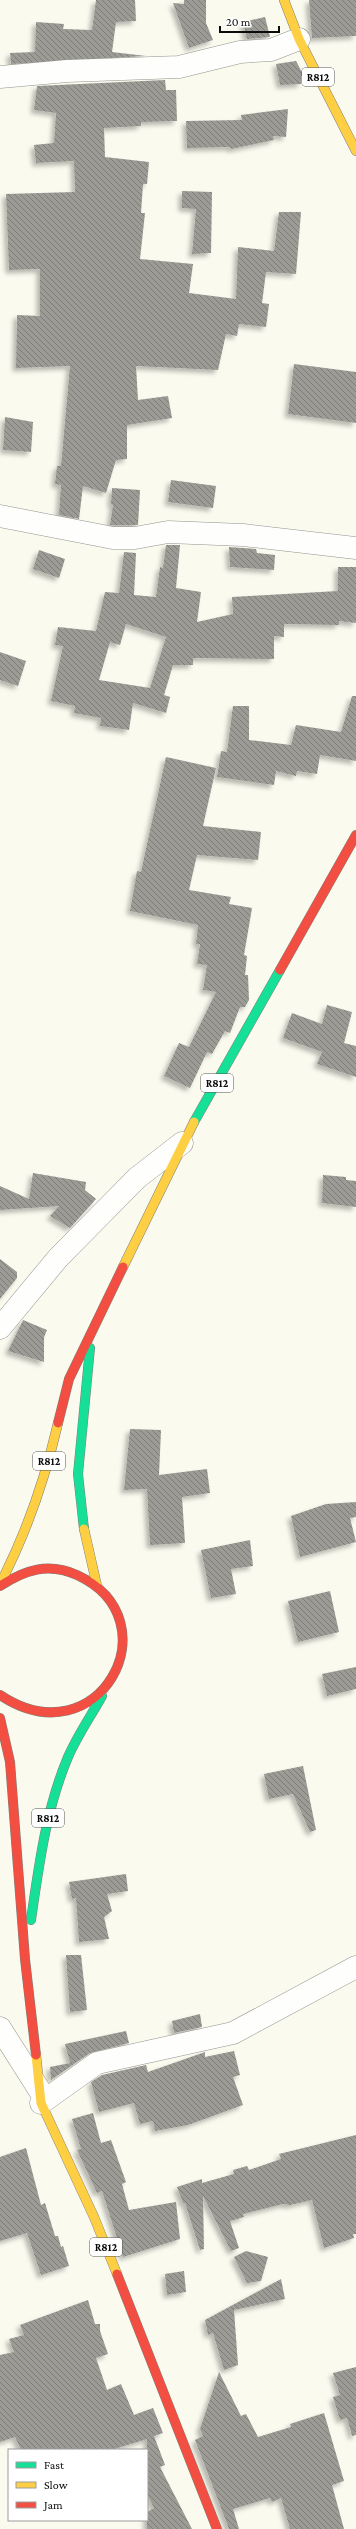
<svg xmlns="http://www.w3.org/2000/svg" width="356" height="2529" font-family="'Crimson Pro',serif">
  <defs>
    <pattern id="building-back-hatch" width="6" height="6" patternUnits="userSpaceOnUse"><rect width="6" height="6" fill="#9c9b95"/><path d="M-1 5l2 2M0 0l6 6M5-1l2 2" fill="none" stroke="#7d7d78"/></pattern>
    <filter id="shadow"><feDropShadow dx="-3.5" dy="3.5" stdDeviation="2" flood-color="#0004"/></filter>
  </defs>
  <rect width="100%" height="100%" fill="#fafaef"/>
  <!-- building -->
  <path fill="url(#building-back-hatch)" fill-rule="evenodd" filter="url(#shadow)" d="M96 0H135L136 21 116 22 112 52 146 56 11 64 10 53 35 52 36 22 64 24 63 29 92 30Z
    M184 0H206V23L213 40 189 48 173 3 184 4Z
    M309 0H356V36L312 38Z
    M265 17 270 37 247 39 243 22Z
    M296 61 304 76H301V84L280 85 276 64Z
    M165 80 166 90H176L177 121 141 122V126L104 128 105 157 149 162 147 184H143L141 213H145L140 259 193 264 189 293 236 299 238 247 274 251 279 212H301L296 274 266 272 262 303 269 304 266 327 239 324 237 336 226 334 218 370 136 366 138 400 168 396 172 418 127 425V459L116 460 106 493 83 486 79 519 59 515 61 485 55 484 57 466H61L70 366 16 368 17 315 40 316V269L9 270 6 194 75 192 74 161 36 163 34 145 54 143 56 113 34 110 37 86Z
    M288 109 286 137 273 136 274 140 231 149 230 147 187 148 186 121 242 120 241 115Z
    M182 191 212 192 211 253 192 254 196 209 182 208Z
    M294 364 356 372V423L288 414Z
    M5 417 33 422 31 452 3 450Z
    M171 480 216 486 213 508 168 502Z
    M112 488 140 490 138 525H110L113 505 111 504Z
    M166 545H180L176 588 201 592 197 622 233 614 232 597 338 591V567H356V623L339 621V625L284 624V637L274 636V659L193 658V665H173L164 695 170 697 166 713 133 703 129 730 100 726 101 718 74 713 75 706 51 701 63 646 55 645 58 627 96 631 105 592 119 593 124 552 136 553 134 595 156 597 160 567 163 568ZM126 624 166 637 150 688 99 680 110 642 120 645Z
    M229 547 256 549 257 553 275 555 274 570 230 567Z
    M39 550 65 559 59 578 33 569Z
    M0 652 26 661 18 686 0 680Z
    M352 696H356V761L320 755 317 774 297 771 296 776 276 771 274 785 217 777 221 751 227 752 233 706H249V740L291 745 296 725 341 732Z
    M166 757 216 768 203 826 261 832 258 860 197 855 189 890 231 897 229 904 252 908 244 955 247 956 245 975H248L249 1000 245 1007H240L230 1033 225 1031 212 1054 207 1052 190 1088 164 1076 179 1043 189 1047 216 992 203 990 207 965 197 964 200 944H196L198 925 130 911 137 871 141 872Z
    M327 1005 352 1012 344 1043 356 1046V1077L317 1064 322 1052 283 1038 292 1013 322 1024Z
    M33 1173 86 1182 85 1190 96 1199 70 1228 50 1216 59 1206 0 1210V1186L29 1199Z
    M323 1175 346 1177V1180L356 1181V1207L322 1203Z
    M0 1259 17 1272V1278L0 1299Z
    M23 1320 47 1330 44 1337V1362L8 1351Z
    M130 1429 161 1430 159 1475 207 1469 210 1493 182 1497 185 1543 150 1545 147 1489 124 1490Z
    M356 1502V1517L350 1518 356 1542 300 1557 291 1516 326 1504Z
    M250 1540 253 1566 231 1569 236 1594 211 1598 201 1550Z
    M330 1591 339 1632 298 1642 288 1601Z
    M356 1667V1689L327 1696 322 1674Z
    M303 1766 316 1830 310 1832 293 1794 269 1799 264 1774Z
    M126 1874 128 1891 107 1894 112 1911 104 1917 109 1939 79 1942 76 1898 72 1899 69 1882Z
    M66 1955H81L87 2010 70 2012Z
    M200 2014 202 2027 174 2033 172 2021Z
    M126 2031 129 2043 90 2053 51 2080 50 2067 70 2063 65 2044Z
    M234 2051 240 2075 233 2077 243 2105 188 2125 155 2131 153 2121 140 2124 134 2103 99 2112 91 2082 102 2075 146 2065 148 2072 205 2052V2057Z
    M93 2113 101 2143 111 2140 126 2182 122 2184 129 2210 176 2202 180 2239 123 2257 102 2191 97 2193 77 2150 81 2149 72 2119Z
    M356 2135V2234H353L354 2238 324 2248 312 2200 290 2205 283 2204 243 2214 244 2217 230 2221 239 2248 231 2251 203 2196 204 2249 200 2250 185 2203H183L177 2187 202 2179V2183L234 2174 233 2170 247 2166 249 2170 281 2159 279 2154Z
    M26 2148 41 2205 45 2203 55 2236H58L61 2247 63 2246 69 2266 41 2275 27 2233 0 2241V2157Z
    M246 2251 268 2257 261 2281 247 2283 234 2257Z
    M184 2271 186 2292 167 2295 165 2274Z
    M281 2279 285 2299 234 2310 238 2365 224 2370 213 2333 208 2335 205 2320Z
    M88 2300 95 2324H100V2331L108 2354 96 2358 107 2390 121 2384 134 2415 153 2408 163 2433 154 2436 165 2465 160 2467 192 2529H147V2512L154 2508 147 2494V2439L111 2450H21L15 2437 0 2442V2355L14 2352 9 2339 24 2335 20 2325Z
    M356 2367V2435L352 2436 347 2418 340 2420 333 2397 340 2395 333 2373Z
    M219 2372 241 2416 246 2414 258 2437 291 2427 290 2424 324 2413 344 2481 332 2485 344 2529H290L281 2498 272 2502 270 2498 233 2509 239 2529H229L195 2440 203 2436 200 2429Z"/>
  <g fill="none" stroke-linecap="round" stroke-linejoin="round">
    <defs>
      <path id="street" d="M0 77 67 71 179 67 240 52 271 50 299 39
        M0 516 113 538H135L168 532 243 535 356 548
        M0 1328 58 1258 137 1178 182 1143
        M0 2028 40 2091
        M41 2103 97 2063 233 2033 356 1967"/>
      <path id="fast" d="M194 1122 280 970
        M84 1529 78 1474 90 1348
        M31 1920C39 1865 46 1809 68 1757 77 1736 91 1716 102 1696"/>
      <path id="slow" d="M284 0 299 39 356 151
        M123 1267 194 1122
        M84 1529 97 1586
        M0 1584C27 1532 45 1479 58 1423
        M36 2055 41 2103 94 2217 117 2274"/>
      <path id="jam" d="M280 970 356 835
        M58 1423 69 1379 123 1267
        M0 1586C25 1570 48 1562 77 1575 175 1620 99 1761 0 1695
        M0 1718 10 1762 25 1959 36 2055
        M117 2274 217 2529"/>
    </defs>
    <!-- street casing -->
    <use href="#street" stroke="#93938e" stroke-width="23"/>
    <!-- fast casing -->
    <use href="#fast" stroke="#80807b" stroke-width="10"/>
    <!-- slow casing -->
    <use href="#slow" stroke="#80807b" stroke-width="10"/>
    <!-- jam casing -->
    <use href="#jam" stroke="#80807b" stroke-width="10"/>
    <!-- street -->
    <use href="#street" stroke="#fefefd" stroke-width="22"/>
    <!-- fast -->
    <use href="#fast" stroke="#16e098" stroke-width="9"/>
    <!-- slow -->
    <use href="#slow" stroke="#ffcf43" stroke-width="9"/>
    <!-- jam -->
    <use href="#jam" stroke="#f24e42" stroke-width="9"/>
  </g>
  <g text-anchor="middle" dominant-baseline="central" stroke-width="4" stroke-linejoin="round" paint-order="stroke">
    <!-- shield labels -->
    <g fill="#fff" stroke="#545454" stroke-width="1">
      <rect x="302" y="68" width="32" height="18" rx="3"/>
      <rect x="201" y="1074" width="32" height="18" rx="3"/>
      <rect x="33" y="1452" width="32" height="18" rx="3"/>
      <rect x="32" y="1809" width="32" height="18" rx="3"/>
      <rect x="90" y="2238" width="32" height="18" rx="3"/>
    </g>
    <g font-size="11" font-weight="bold" fill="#0b0b0b">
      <text x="318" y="77">R812</text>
      <text x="217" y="1083">R812</text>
      <text x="49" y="1461">R812</text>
      <text x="48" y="1818">R812</text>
      <text x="106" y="2247">R812</text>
    </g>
  </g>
  <!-- legend -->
  <rect x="8" y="2449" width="140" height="72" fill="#ffffff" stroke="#9d9d9d"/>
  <rect x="16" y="2462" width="20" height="6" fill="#16e098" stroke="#9d9d9d"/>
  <text x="44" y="2469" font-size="12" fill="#0b0b0b">Fast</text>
  <rect x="16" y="2482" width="20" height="6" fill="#ffcf43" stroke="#9d9d9d"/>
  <text x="44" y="2489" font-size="12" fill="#0b0b0b">Slow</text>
  <rect x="16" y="2502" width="20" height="6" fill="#f24e42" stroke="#9d9d9d"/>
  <text x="44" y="2509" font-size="12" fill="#0b0b0b">Jam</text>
  <!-- scale -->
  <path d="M220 26v6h59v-6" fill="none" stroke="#0b0b0b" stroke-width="2"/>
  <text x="226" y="26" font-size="12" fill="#0b0b0b" stroke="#ffffff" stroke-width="3" paint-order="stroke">20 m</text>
</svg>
